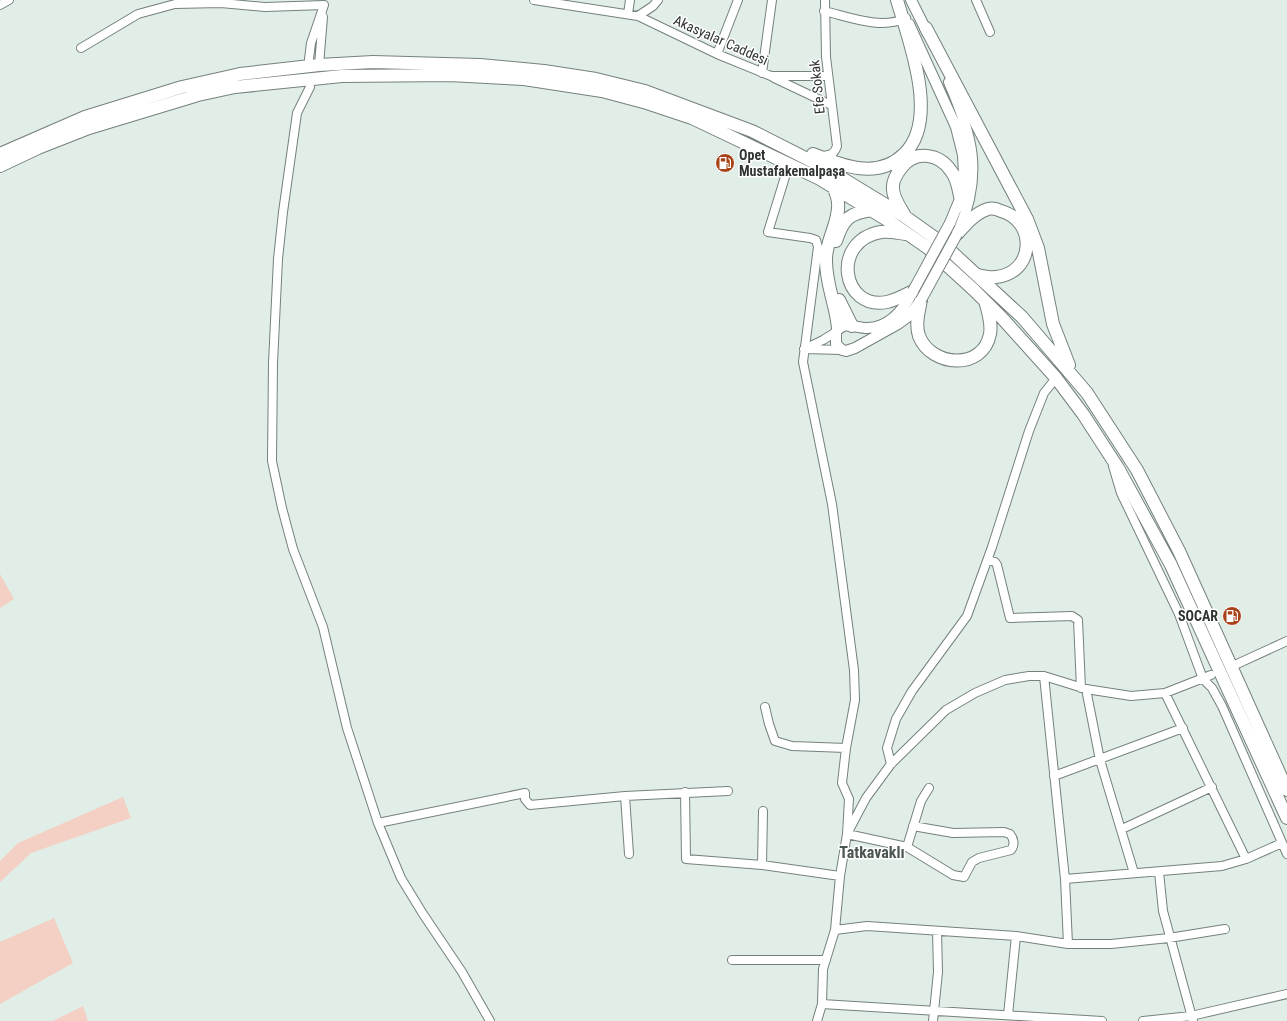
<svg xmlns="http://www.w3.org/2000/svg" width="1287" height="1021" font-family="'Roboto Condensed',sans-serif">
  <rect width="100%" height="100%" fill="#e1eee8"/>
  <!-- green -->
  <path fill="#f3d0c3" d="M0 574 14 599 0 608Z
    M123 797 131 818 31 853 0 882V861L18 843Z
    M54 918 73 963 0 1004V942Z
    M83 1006 88 1021H53Z"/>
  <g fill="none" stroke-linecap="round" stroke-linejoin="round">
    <defs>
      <path id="minor" d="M534 0 638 16 717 54 771 76H828
        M976 0 990 32
        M0 5 9 0
        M824 11C850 17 881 30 906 18
        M628 14 630 0
        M638 16 653 6 658 0
        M81 48 138 14 175 4 221 3 265 7 324 5 311 43 309 59
        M717 54 738 0
        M319 65 323 17
        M762 73 772 0
        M774 78 831 105
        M310 87 297 113 283 212 278 259 273 363 272 461 282 508 293 549 323 627 347 728 378 823 401 878 423 914 462 972 490 1021
        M822 156C830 155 834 155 837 146L826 57 825 0
        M789 164 768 232 810 238 816 240 818 247 803 362 832 504 854 670 855 700 846 748 842 783 849 799 847 834 907 847 953 875 964 877 972 862 979 858 1011 850C1015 845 1014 839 1010 834L1004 832 953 833 913 826
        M836 332 823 340 804 349 842 350
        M1113 466 1121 493 1179 614 1203 679 1212 688 1222 706 1287 854
        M988 560 995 562 997 565 1010 618 1072 616 1078 620 1081 688
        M1237 664 1287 641
        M1044 676 1065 879 1068 944
        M1086 689 1100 760 1134 873
        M1165 693 1246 859
        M765 707 769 724 775 741 792 746 846 748
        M891 764 887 748 896 719 912 691 967 616 992 547 1029 431 1044 393 1056 378
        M1054 776 1183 728
        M685 792 686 859 762 865 840 876
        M625 796 629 854
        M378 823 525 793V799L530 805 625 796 728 791
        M1122 829 1212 787
        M907 847 921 801 929 788
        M762 865 763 811
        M1159 872 1163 911 1193 1021
        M1065 879 1222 866 1246 859 1282 843
        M835 930 867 926 1016 936 1068 944H1111L1169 938 1225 929
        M732 960H826
        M822 1004 1102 1021
        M1008 1015 1016 936
        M817 1021 822 1004 823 969 835 930 840 876 847 834 866 798 891 764 946 710 975 693 1005 680 1029 676H1044L1086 689 1131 696 1165 693 1211 675
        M933 1021 938 972 937 931
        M1143 1021 1191 1016 1287 994"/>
      <path id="major" d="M911 0 928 34
        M909 24 956 127 963 155 964 175 960 199 950 223
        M949 82C972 135 983 173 959 230
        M913 291C904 309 889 328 867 328 855 328 844 320 836 332V344L842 350 846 351 855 348 898 324 909 316 921 300"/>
      <path id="highway" d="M926 28 1027 219 1038 248 1053 324 1069 365
        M0 154 85 117 182 87 240 74 319 65 373 62 480 65 544 71 596 79 645 91 752 131 825 168 904 216 942 243 1022 317 1087 393 1137 470 1179 551 1287 790
        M813 154C843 166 878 180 904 154 940 120 909 41 897 0
        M0 166 38 148 89 128 198 95 235 87 342 76 449 75 524 79 602 91 647 103 692 118 820 179 889 221 928 248 974 290 1002 318 1056 378 1083 414 1118 468 1171 565 1287 818
        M833 186C835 191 838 198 838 203 840 222 825 241 826 261 826 285 836 305 838 328
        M904 214C899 206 892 196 893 186 893 179 898 172 902 167 915 150 939 153 951 171 957 178 958 187 960 196
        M906 234C898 233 889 231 881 232 830 241 842 311 887 302 896 300 905 295 913 291
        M957 234C966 224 975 213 988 209 992 208 997 209 1001 211 1037 221 1035 273 996 277 990 278 983 276 977 275
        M836 241C843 219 849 213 872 210
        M839 300 852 326
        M921 300C919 311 915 324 919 336 931 367 983 371 990 334 992 323 988 311 985 301"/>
    </defs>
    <!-- minor casing -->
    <use href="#minor" stroke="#75817b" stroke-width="10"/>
    <!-- major casing -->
    <use href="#major" stroke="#75817b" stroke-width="12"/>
    <!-- highway casing -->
    <use href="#highway" stroke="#75817b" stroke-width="14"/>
    <!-- minor -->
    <use href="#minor" stroke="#fff" stroke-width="8"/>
    <!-- major -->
    <use href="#major" stroke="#fff" stroke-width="10"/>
    <!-- highway -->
    <use href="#highway" stroke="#fff" stroke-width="12"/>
    <defs>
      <path id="major-bridge" d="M913 291 950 223
        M921 300 957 234"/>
    </defs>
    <!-- major-bridge casing -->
    <use href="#major-bridge" stroke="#75817b" stroke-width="12" stroke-linecap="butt"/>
    <!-- major-bridge -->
    <use href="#major-bridge" stroke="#fff" stroke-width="10"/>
  </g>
  <!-- icons -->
  <defs>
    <symbol id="fuel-disc" viewBox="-11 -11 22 22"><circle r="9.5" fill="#a84219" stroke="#fff"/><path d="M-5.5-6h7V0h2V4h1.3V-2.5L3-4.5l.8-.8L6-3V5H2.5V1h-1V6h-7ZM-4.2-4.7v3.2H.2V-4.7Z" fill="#fff"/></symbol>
  </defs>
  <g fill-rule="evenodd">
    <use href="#fuel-disc" x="714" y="152" width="22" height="22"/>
    <use href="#fuel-disc" x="1221" y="605" width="22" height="22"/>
  </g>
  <g text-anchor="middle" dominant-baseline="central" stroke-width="3" stroke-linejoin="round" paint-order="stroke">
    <!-- street labels -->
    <g font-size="14" fill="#2f3431" stroke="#fff">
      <text transform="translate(721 40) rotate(24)">Akasyalar Caddesi</text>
      <text transform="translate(817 87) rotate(-96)">Efe Sokak</text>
    </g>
    <!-- poi labels -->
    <g font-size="14" font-weight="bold" fill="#2f3431" stroke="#fff" text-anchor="start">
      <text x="739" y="155">Opet<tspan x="739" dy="16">Mustafakemalpaşa</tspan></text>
      <text x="1218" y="616" text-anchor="end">SOCAR</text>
    </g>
    <!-- quarter labels -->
    <g font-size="16" font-weight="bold" fill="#4b5650" stroke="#fff">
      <text x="872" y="852">Tatkavaklı</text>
    </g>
  </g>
</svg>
